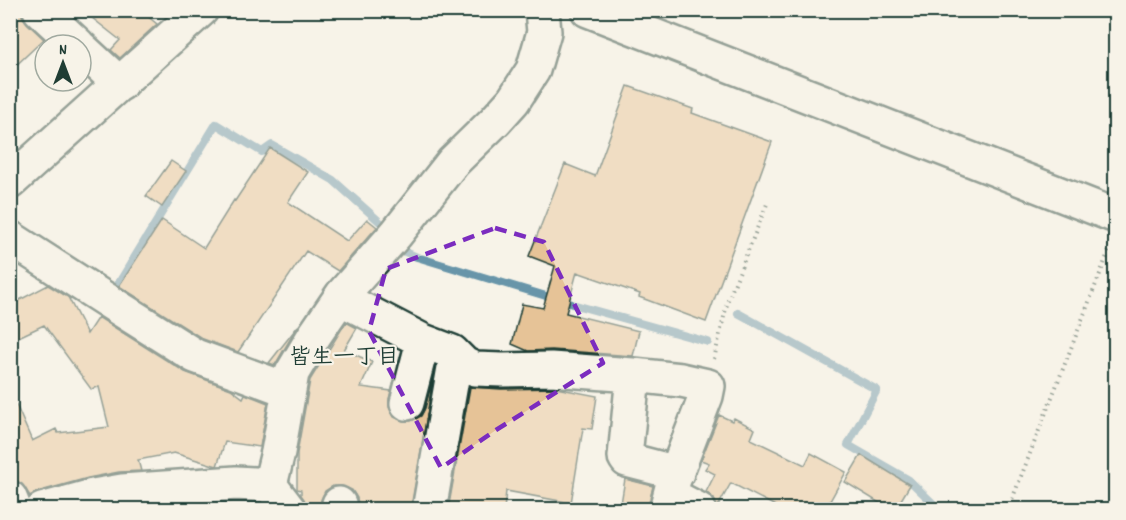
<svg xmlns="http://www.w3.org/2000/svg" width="1126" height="520" font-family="Dekko,'Klee One',sans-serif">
  <rect width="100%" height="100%" fill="#f7f3e8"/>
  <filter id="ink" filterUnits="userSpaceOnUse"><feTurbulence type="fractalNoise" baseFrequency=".0167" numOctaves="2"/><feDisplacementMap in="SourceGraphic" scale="12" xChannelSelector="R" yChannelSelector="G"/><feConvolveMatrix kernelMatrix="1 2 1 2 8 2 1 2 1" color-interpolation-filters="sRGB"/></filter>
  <g filter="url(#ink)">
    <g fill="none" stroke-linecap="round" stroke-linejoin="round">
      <!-- stream -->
      <path stroke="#6795a9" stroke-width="8" d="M396 248 417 257 579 306 708 342
        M112 294 216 124 262 152 272 145 333 180 389 230
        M738 313 877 390 848 445 909 480 940 510"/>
    </g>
    <!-- building -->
    <path fill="#e6c397" stroke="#1f3d34" stroke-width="1.5" d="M10 10H22V16L27 23 47 42 46 43 43 40 10 71Z
      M82 10H140L157 24 120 58 111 50 120 40Z
      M628 86 693 109 692 113 772 142 706 322 639 297 640 294 577 272 566 313 639 331 633 356 552 350 528 351 512 344 522 304 543 308 555 266 529 256 565 164 595 176Z
      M270 148 308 172 288 202 347 241 367 219 377 227 338 271 306 251 238 352 203 339 119 286 162 220 204 248 234 200 235 201Z
      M171 161 186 171 162 207 146 196Z
      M48 285 68 297 87 334 98 317 185 372 231 389 243 398 245 394 268 403 260 447 225 442 217 466 174 453 138 460 141 471 119 472 88 478 37 492 30 496 22 484 12 479 10 475V391L32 441 56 429 58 433 109 427 99 387 91 389 44 325 10 341V305Z
      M346 322 357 328 344 350 372 362 361 387 391 391 389 399V407L394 417 403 421H411L421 416 425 408 434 374 411 510H359L357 498 352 490 342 486H333L325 491 321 500V510L307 509 304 499 301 495V490L297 489V453L310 380Z
      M298 326 275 365 269 363Z
      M470 387 501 389 556 388 597 396 592 429 583 428 571 503 506 491 504 510H448Z
      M719 415 732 421 734 418 755 429 751 439 805 465 811 453 846 472 825 510H783L731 483 717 508 714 499 706 492 715 474 705 469 709 463 701 460Z
      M861 455 910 485 895 510H891L845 482Z
      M625 479 653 486 648 510H620Z"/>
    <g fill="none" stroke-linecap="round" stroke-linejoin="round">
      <defs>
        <path id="minor" d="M40 10 78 45
          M588 10 1116 216
          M81 48 120 84
          M10 182 201 10
          M10 238 122 310 195 356 288 390
          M340 298 423 341 452 352 464 364 475 369 502 370 551 369 633 375 681 380 708 386 706 396 674 479 666 510
          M633 375 625 457 627 460 677 473
          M407 403 423 341
          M670 495 699 510
          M10 498 15 510
          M339 504 341 510
          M42 510 93 496 122 491 236 483 270 485
          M289 510 270 485 278 452 292 373 314 336 342 295 396 234 453 162 495 121 513 101 533 70 544 32 542 10
          M429 510 456 356"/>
      </defs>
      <!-- minor casing -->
      <use href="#minor" stroke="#1f3d34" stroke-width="38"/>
      <!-- path -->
      <path stroke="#1f3d34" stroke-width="4" stroke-dasharray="1.5 4.5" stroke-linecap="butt" d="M714 359 728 300 767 204
        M1008 510 1112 243"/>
      <!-- minor -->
      <use href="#minor" stroke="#f7f3e8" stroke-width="33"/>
    </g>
  </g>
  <!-- marked area -->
  <path d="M0 0H1126V520H0ZM495 228 544 242 603 363 496 430 441 468 369 331 386 269Z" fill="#f7f3e8" fill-opacity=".55" fill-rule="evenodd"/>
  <path fill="none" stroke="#7b2cbf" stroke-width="4.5" stroke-dasharray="12 8" stroke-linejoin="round" d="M495 228 544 242 603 363 496 430 441 468 369 331 386 269Z"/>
  <g text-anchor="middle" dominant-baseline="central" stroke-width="4.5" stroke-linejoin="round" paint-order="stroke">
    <!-- neighbourhood labels -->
    <g font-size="22" font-weight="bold" fill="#1f3d34" stroke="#f7f3e8">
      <text x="344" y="358">皆生一丁目</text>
    </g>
  </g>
  <!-- margin -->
  <rect width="1126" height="520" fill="none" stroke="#f7f3e8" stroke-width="36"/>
  <rect x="18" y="18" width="1090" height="484" fill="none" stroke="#1f3d34" stroke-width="2" filter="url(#ink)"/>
  <!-- north arrow -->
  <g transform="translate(63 63)"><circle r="28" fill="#f7f3e8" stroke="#a1aaa0" stroke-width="1.5"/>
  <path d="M0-4.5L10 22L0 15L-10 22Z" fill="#1f3d34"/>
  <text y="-9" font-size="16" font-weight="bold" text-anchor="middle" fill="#1f3d34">N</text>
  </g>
</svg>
